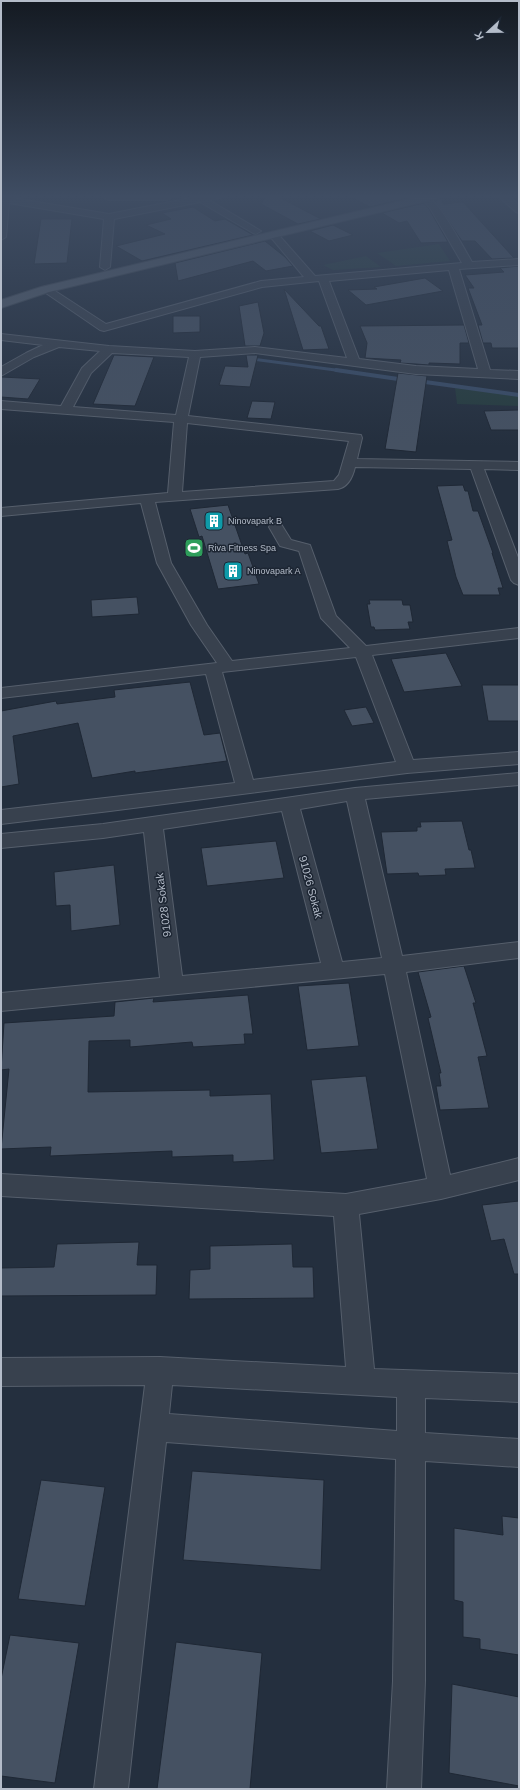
<svg xmlns="http://www.w3.org/2000/svg" width="520" height="1790" font-family="Arial,sans-serif">
  <rect width="100%" height="100%" fill="#242f3e"/>
  <!-- green -->
  <path fill="#263c3f" d="M439 244 450 261 396 266 377 253Z
    M366 256 381 267 333 270 323 265Z
    M455 388 519 395V406L457 404Z"/>
  <g fill="none" stroke-linecap="round" stroke-linejoin="round">
    <!-- stream-far1 -->
    <path stroke="#394c67" stroke-width="3" d="M252 359 343 371"/>
    <!-- stream -->
    <path stroke="#394c67" stroke-width="4" d="M336 370 405 380
      M418 381 519 395"/>
  </g>
  <!-- building -->
  <path fill="#455162" stroke="#1f2835" d="M266 195H275L321 219 298 224 261 204Z
    M347 195H419L370 207Z
    M442 198 443 204 463 202 514 258 492 259 475 241H462L435 201Z
    M424 203 429 209 448 242 421 243 407 221 399 223 382 213Z
    M193 207 215 221 225 219 253 235 142 261 116 246 165 234 146 225 171 219 162 213Z
    M41 219H72L67 263 34 264Z
    M333 225 353 235 329 241 310 231Z
    M265 241 285 257 293 266 266 271 253 261 178 281 175 263Z
    M519 266V348H492L491 343H483L478 325H482L468 288H474L465 275 504 272 500 268Z
    M425 278 443 291 366 305 348 290 377 289 374 287Z
    M284 289 319 326H321L329 349 303 350Z
    M258 302 264 333 260 346H245L239 306Z
    M173 316H200V332L173 333Z
    M464 325 469 343H460V364L429 363V365L416 364 400 363 401 360 365 358 367 343 360 326Z
    M114 355 154 357 135 406 93 404Z
    M246 355H258L250 387 219 385 225 366 248 367Z
    M398 373 427 376 416 452 385 449Z
    M1 377H2L40 379 28 399 1 397Z
    M252 401 275 402 271 419 247 418Z
    M519 410V430H491L484 411Z
    M463 485 465 491H468L473 511H478L493 553H492L503 588H498L500 595H463L456 577 447 541 452 540 437 486Z
    M228 505 245 554 248 553 259 584 218 589 202 536 199 537 190 509Z
    M137 597 139 614 92 617 91 600Z
    M369 600H402L403 605H410L413 622H408L410 629 375 630 374 627H371L367 604H370Z
    M446 653 462 686 404 692 391 659Z
    M190 682 204 735 220 733 227 761 135 773V771L92 778 78 723 13 736 19 784 1 787V711L56 701 57 704 115 697 114 690Z
    M482 685H519V721H488Z
    M366 707 374 723 352 726 344 710Z
    M462 821 469 850H471L475 868 445 869 446 875 419 876 418 873 387 874 381 832 417 831V827H421L420 822Z
    M276 841 284 878 207 886 201 848Z
    M114 865 120 925 71 931 70 905 56 906 54 872Z
    M464 966 476 1003H473L487 1056 478 1057 489 1108 440 1110 436 1086H441L439 1073H441L428 1018 431 1017 418 972Z
    M349 983 359 1046 307 1050 298 986Z
    M248 995 253 1034H244L245 1044 193 1047 192 1042 130 1047V1040L89 1041 88 1092 210 1090V1096L271 1094 274 1160 233 1162V1155L172 1157V1151L50 1156 51 1147 1 1149 9 1069 1 1070 4 1023 114 1016 115 1002 154 998 153 1002Z
    M366 1076 378 1149 321 1153 311 1080Z
    M519 1201V1274H514L504 1239 491 1241 482 1205Z
    M139 1242 137 1265H157L156 1295 1 1296V1268L54 1267 57 1244Z
    M292 1244 293 1267H313L314 1298 189 1299 190 1270 210 1269V1246Z
    M192 1471 324 1480 321 1570 183 1560Z
    M41 1480 105 1487 85 1606 18 1599Z
    M502 1516 519 1518V1655L480 1649V1639L463 1637V1602L454 1600V1528L503 1535Z
    M10 1635 79 1643 55 1783 1 1776V1679Z
    M176 1642 262 1653 250 1789H157Z
    M452 1684 519 1697V1786L449 1773Z"/>
  <g fill="none" stroke-linecap="round" stroke-linejoin="round">
    <defs>
      <path id="minor" d="M104 195H170L172 197 167 200H109L106 199Z
        M206 195H225L224 197 209 200 261 231 256 234 253 233 200 202 114 219 110 267 105 270 100 267 104 219 9 203 6 237 1 240V196L109 214Z
        M426 195C437 198 465 250 472 262L519 259V265L459 269 490 370 519 371V379L416 374 255 353 200 357 188 416 361 435 362 438 357 459 519 462V470L484 469 519 560V585L514 583 511 580 471 469 355 467C353 476 348 487 338 489L155 502 171 563 207 625 232 661 350 648 321 618 299 551 280 546 269 527 271 524 276 523 281 524 291 540 310 545 336 616 366 646 519 628V638L372 655 413 760 519 752V764L407 773 110 811 1 824V810L235 783 206 674 1 698V688L217 663 191 625 157 563 141 503 1 516V508L168 493 174 422 1 409V401L61 406 82 368 100 351 59 347 34 357 1 376V367L26 353 43 345 1 340V334L109 346 195 351 255 347 347 358 319 281 262 287 104 331 100 330 40 289 45 286 49 287 106 324 261 281 304 277 269 235 274 232 277 233 315 276 462 263 430 208 421 198ZM449 270 478 369 416 366 359 359 329 281ZM112 353 189 357 176 415 73 407 91 373ZM187 423 349 441 339 475 334 481 182 492ZM356 657 396 762 253 780 222 672Z
        M497 195H507L519 205V213L516 212Z
        M519 773V785L365 799 402 956 519 942V958L406 972 450 1175 519 1158V1180L441 1199 359 1214 374 1369 519 1374V1402L425 1398V1433L519 1439V1467L425 1461V1681L421 1789H387L393 1681 396 1459 166 1442 128 1789H94L145 1385 1 1386V1358L160 1357 346 1367 334 1216 1 1196V1174L346 1194 427 1179 385 974 1 1011V993L160 978 144 832 103 838 1 848V834L103 824 355 788ZM347 801 382 958 342 962 300 809ZM282 811 321 963 182 976 163 829ZM172 1385 397 1397V1431L169 1414Z"/>
      <path id="major" d="M426 195H444L439 198 49 292 1 308V300L41 287Z"/>
    </defs>
    <!-- minor casing -->
    <use href="#minor" stroke="#565f6c" stroke-width="2"/>
    <!-- major casing -->
    <use href="#major" stroke="#414a57" stroke-width="2"/>
    <!-- minor -->
    <use href="#minor" fill="#38414e" fill-rule="evenodd"/>
    <!-- major -->
    <use href="#major" fill="#56606e" fill-rule="evenodd"/>
  </g>
  <!-- sky -->
  <linearGradient id="sky" x2="0" y2="1"><stop stop-color="#141a22"/><stop offset="0.44" stop-color="#3f4d63"/><stop offset="1" stop-color="#3f4d63" stop-opacity="0"/></linearGradient>
  <rect width="520" height="446" fill="url(#sky)"/>
  <!-- icons -->
  <defs>
    <symbol id="building-square" viewBox="-11 -11 22 22"><rect x="-9" y="-9" width="18" height="18" rx="4" fill="#0f9aa8" stroke="#1d2633"/><path d="M-4-6H4V6H1V3H-1V6H-4ZM-2.5-4.3h1.7v1.8h-1.7ZM.8-4.3h1.7v1.8H.8ZM-2.5-1h1.7V.8h-1.7ZM.8-1h1.7V.8H.8Z" fill="#fff"/></symbol>
    <symbol id="stadium-square" viewBox="-11 -11 22 22"><rect x="-9" y="-9" width="18" height="18" rx="4" fill="#2e9e5b" stroke="#1d2633"/><path d="M0-5a6.5 5 0 1 0 0 10a6.5 5 0 1 0 0-10ZM-3.5-1.8h7v3.6h-7Z" fill="#fff"/></symbol>
  </defs>
  <g fill-rule="evenodd">
    <use href="#building-square" x="203" y="510" width="22" height="22"/>
    <use href="#stadium-square" x="183" y="537" width="22" height="22"/>
    <use href="#building-square" x="222" y="560" width="22" height="22"/>
  </g>
  <g text-anchor="middle" dominant-baseline="central" stroke-width="3" stroke-linejoin="round" paint-order="stroke">
    <!-- far-poi labels -->
    <g font-size="9" fill="#b4bcc9" stroke="#1d2633" text-anchor="start">
      <text x="228" y="521">Ninovapark B</text>
      <text x="208" y="548">Riva Fitness Spa</text>
      <text x="247" y="571">Ninovapark A</text>
    </g>
    <!-- street labels -->
    <g font-size="11" fill="#b4bcc9" stroke="#1d2633">
      <text transform="translate(311 887) rotate(75)">91026 Sokak</text>
      <text transform="translate(163 905) rotate(-97)">91028 Sokak</text>
    </g>
  </g>
  <!-- border -->
  <rect width="520" height="1790" fill="none" stroke="#b4bcc9" stroke-width="4"/>
  <!-- north arrow -->
  <g transform="translate(488 32) rotate(248)" stroke="#1d2633" stroke-width="3" paint-order="stroke">
  <path d="M0-3L7 15L0 10L-7 15Z" fill="#b4bcc9"/>
  <text y="-6" font-size="11" font-weight="bold" text-anchor="middle" fill="#b4bcc9">K</text>
  </g>
</svg>
